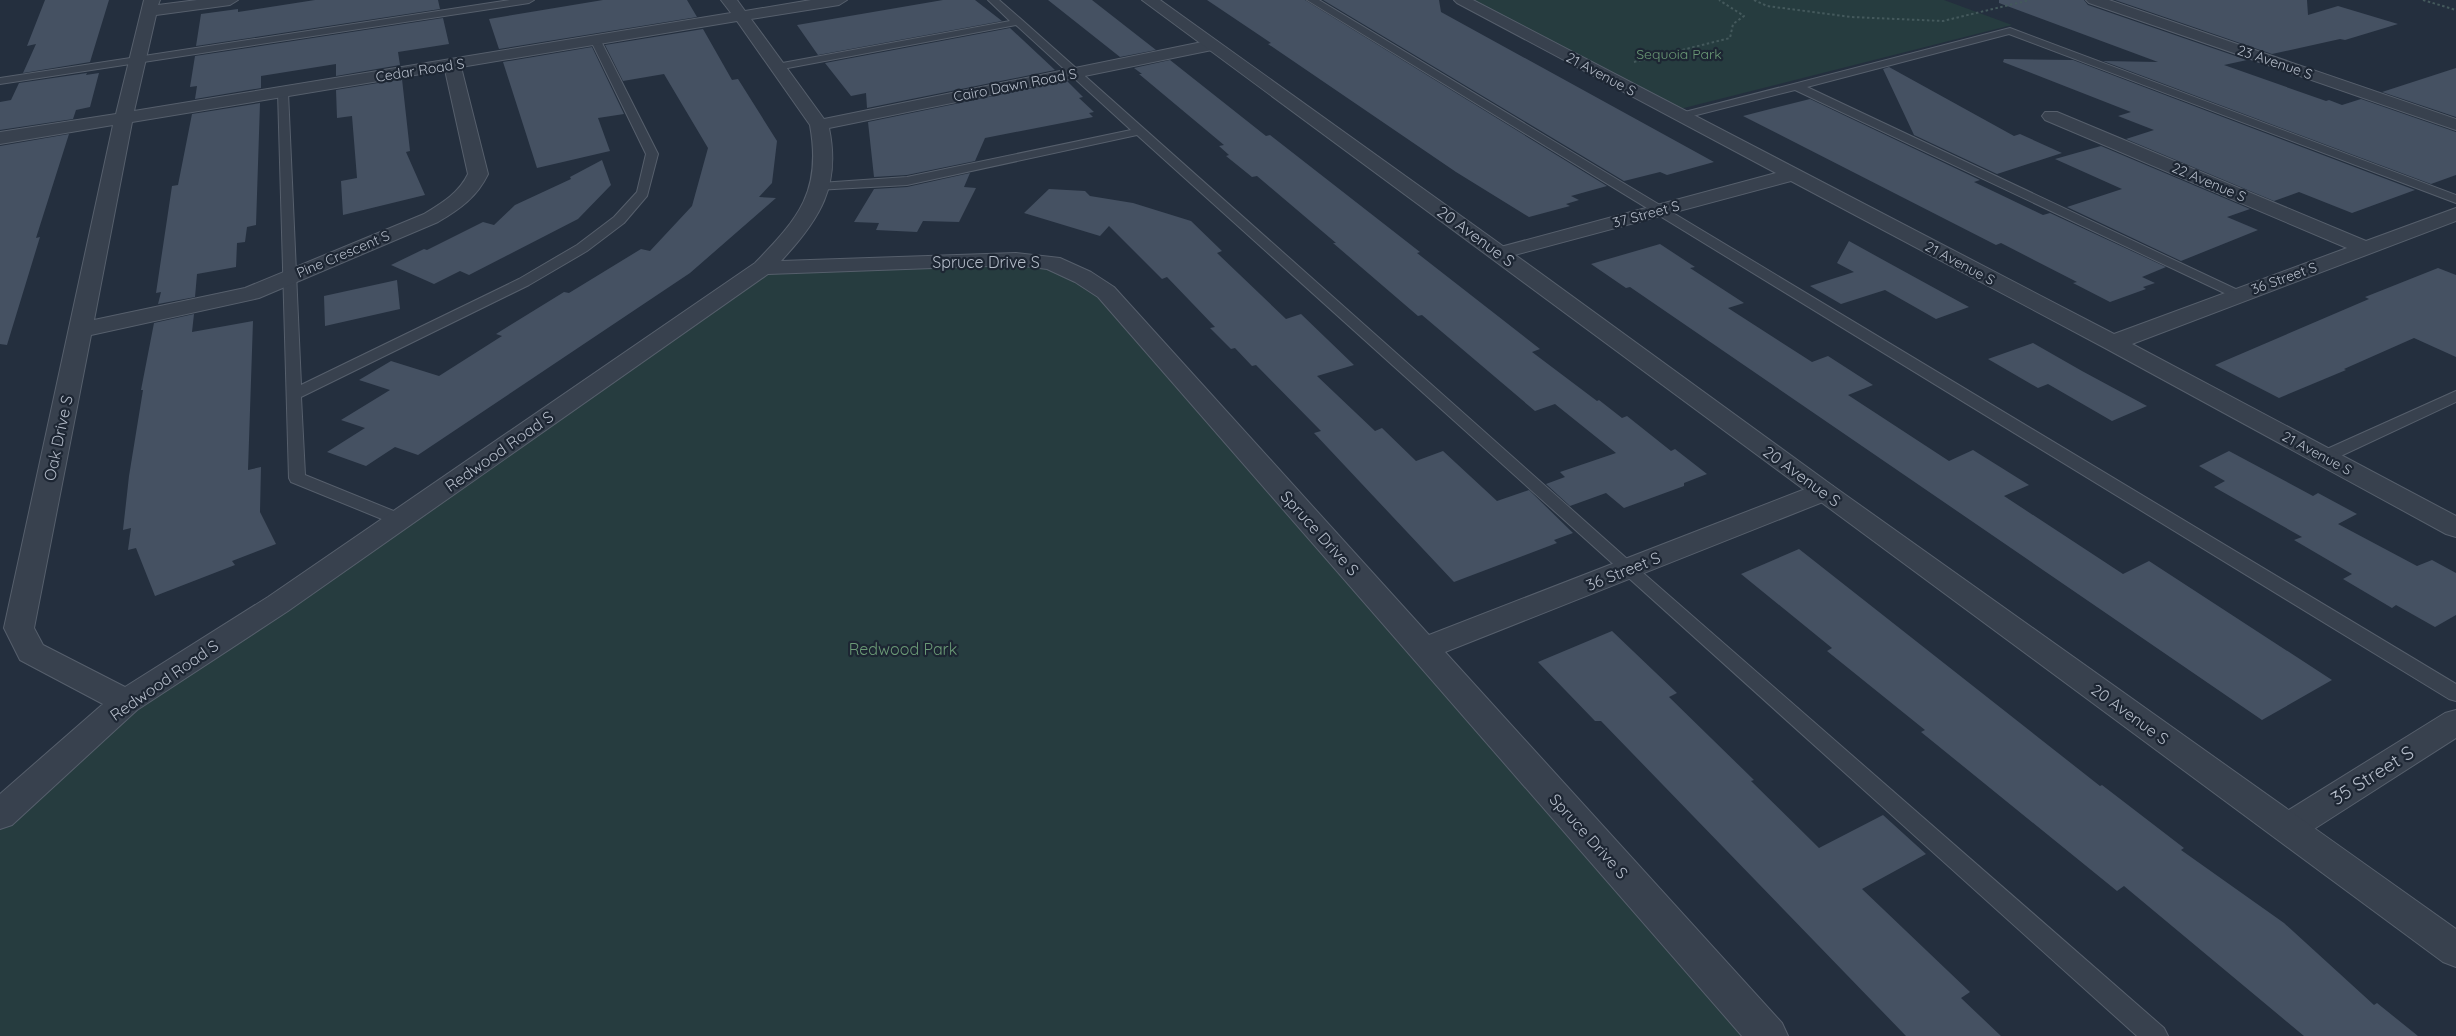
<svg xmlns="http://www.w3.org/2000/svg" width="2456" height="1036" font-family="Quicksand,sans-serif">
  <rect width="100%" height="100%" fill="#242f3e"/>
  <!-- green -->
  <path fill="#263c3f" d="M1462 0H1944L2012 25 1672 111Z
    M1016 259 1083 277 1768 1036H0V815L126 702 763 268Z"/>
  <!-- building -->
  <path fill="#455162" d="M45 0H109L90 62 23 73 36 44 27 46Z
    M315 0H438L440 9 196 46 201 14 238 9V12Z
    M603 0H687L697 17 499 49 489 19Z
    M943 0H975L1002 21 818 55 797 25Z
    M1048 0H1092L1156 50 1120 57Z
    M1207 0H1305L1607 186 1571 196 1579 200 1566 204 1570 206 1529 217 1456 172 1268 44 1271 43Z
    M1323 0H1439L1441 12 1714 162 1667 175 1660 172 1624 181Z
    M1999 0H2084L2088 5 2247 60 2224 65 2326 101 2329 100 2342 105 2361 99 2456 132V175L2431 184 2103 61 2158 62 1999 3Z
    M2115 0H2307L2308 15 2338 6 2398 24 2345 40 2340 39 2272 54Z
    M443 18 449 44 398 52 400 65 336 76V64L261 76V88L195 99 197 86 190 87 195 56Z
    M1010 28 1055 70 867 108 866 93 851 96 825 63Z
    M703 29 732 80 738 79 777 141 772 183 759 197 776 198 690 273 418 455 395 447 366 466 327 452 365 428 341 420 390 390 359 380 391 361 439 376 502 336 496 334 564 292 569 293 641 249 650 251 692 206 708 148 664 74 623 81 605 45Z
    M592 47 624 114 598 118 610 151 537 168 503 62Z
    M2004 59 2073 60 2415 190 2352 213 2299 192 2274 201 2126 139 2154 130 2118 116 2131 112 2003 62Z
    M1170 60 1266 136 1270 135 1420 252 1417 253 1540 349 1532 352 1597 401 1599 400 1622 418 1627 416 1671 451 1675 449 1707 474 1684 483V486L1624 508 1606 493 1570 506 1546 484 1565 477 1560 472 1616 453 1555 404 1535 411 1422 315 1418 316 1333 243H1336L1257 176 1252 177 1226 156 1229 155 1219 146 1224 145 1139 74H1142L1134 68Z
    M1889 67 2014 136 2020 134 2062 153 1997 174 1914 135 1883 69Z
    M2456 68V117L2382 92Z
    M87 73 86 75 99 73 90 107 76 110 73 119 0 130V102L11 100 19 83Z
    M402 79 410 151 406 152 425 195 343 215 341 181 357 178 352 116 337 118 336 90Z
    M1067 81 1083 97 1079 98 1094 112 1089 113 1093 117 985 138 975 161 907 175 874 177 868 122Z
    M1810 99 1980 180 1974 182 2043 215 2050 213 2166 267 2142 277 2155 283 2143 287 2146 289 2110 302 2073 283 2077 282 2001 243 1996 245 1743 116Z
    M260 103 256 225 247 227 245 242 237 243 236 267 197 274 195 297 158 304 161 292 156 293 172 186 178 185 192 114Z
    M69 134 36 238 40 237 7 345 0 344V146Z
    M2101 146 2250 209 2227 217 2258 230 2181 261 2067 207 2122 189 2055 159Z
    M602 160 611 185 578 219 469 275 460 271 434 284 391 265 424 249 427 250 483 222 494 225 515 205 571 179 570 177Z
    M970 173 964 187 976 188 959 222 923 221 917 232 876 230 879 223 854 222 874 189 907 187Z
    M1049 189 1085 191 1090 196 1133 203 1191 221 1222 251 1217 253 1286 319 1301 314 1354 365 1317 376 1375 431 1382 428 1416 461 1443 451 1497 501 1529 490 1573 533 1554 540 1557 543 1454 582 1314 433 1321 431 1256 365 1252 366 1235 348 1231 349 1210 328 1215 327 1167 277 1162 279 1109 226 1100 236 1024 213Z
    M1849 241 1887 262 1969 307 1936 319 1885 290 1841 304 1810 286 1854 272 1837 263Z
    M1660 244 1695 267 1690 268 1744 303 1728 308 1812 362 1828 356 1873 385 1848 395 1949 461 1973 450 2029 485 2004 496 2123 574 2149 561 2332 680 2262 720 1630 287 1626 288 1591 264Z
    M2438 268 2456 275V357L2414 338 2344 369 2346 370 2279 398 2215 365 2369 299 2365 297Z
    M397 280 400 309 325 326 324 296Z
    M194 314 192 332 253 321 248 470 261 467 260 512 276 544 232 561 235 565 155 596 136 548 128 550 131 528 123 530 129 476 143 390H141L154 323Z
    M2033 343 2082 371 2147 406 2112 421 2048 384 2038 388 1988 359Z
    M2229 451 2313 496 2318 493 2357 514 2338 524 2417 566 2432 560 2456 573V615L2435 627 2396 605 2392 608 2343 579 2352 574 2294 540 2302 537 2214 487 2225 481 2199 466Z
    M1799 549 2100 786 2102 785 2184 848 2181 850 2284 923 2374 1005 2377 1003 2418 1036H2304L2124 886 2117 891 1921 732 1925 730 1827 651 1832 648 1741 574Z
    M1612 631 1677 693 1669 697 1754 780 1751 781 1819 848 1883 815 1926 854 1862 889 1970 992 1961 998 2001 1036H1906L1601 721H1595L1538 662Z"/>
  <g fill="none" stroke-linecap="round" stroke-linejoin="round">
    <defs>
      <path id="service" d="M510 0H534L529 3 0 84V78Z
        M988 0H999L1022 20 1634 565 2164 1028 2168 1036H2137L1137 135 907 185 816 190 814 187 816 184 820 183 907 177 1131 130 1016 25 777 70 772 67 777 64 1010 21Z
        M1307 0H1319L2456 684V701L2449 699Z
        M2010 28 2456 195V203L2009 34 1807 87 2242 292 2244 295 2237 299 1795 90 1681 119 1675 116 1677 114Z
        M596 38 601 41 658 154 647 196 624 223 587 251 529 285 301 397 305 475 406 516 409 520 406 524H394L291 482 289 478 278 92 283 89 288 92 301 385 519 279 577 245 614 217 637 192 646 154 591 41Z
        M2456 391V402L2330 461H2318L2316 457 2318 453Z"/>
      <path id="minor" d="M144 0H160L158 5 197 0H238L230 5 156 15 134 111 731 13 721 0H737L745 11 811 0H847L839 5 751 19 824 119 1212 40 1218 42 1220 45 1212 50 829 128C841 186 820 219 781 261L1016 253 1060 258 1091 272 1114 287 1429 635 1813 486 1823 484 1833 486 1836 492 1833 498 1445 652 1782 1023 1788 1036H1742L1098 297 1075 282 1047 269 1016 265 768 274 288 611 137 710 12 825 0 829V794L103 704 20 660 4 628 113 125 0 144V132L116 114ZM737 21 810 125C822 191 799 218 755 263L268 597 125 687 43 645 34 628 91 335 259 298 438 222C460 209 477 197 488 174L461 67ZM445 70 468 174C459 193 442 203 424 214L245 288 94 320 132 122Z
        M1454 0H1473L2114 334 2347 248 2045 120 2042 116 2045 112H2057L2366 241 2456 208V221L2132 344 2456 516V537L2446 534 2105 348 1791 181 1507 257 1500 259 1493 257 1489 253 1493 249 1776 173 1457 3Z
        M2086 0H2109L2456 119V130L2089 3Z
        M2456 710V738L2300 838 2288 842 2276 838 2271 828 2276 818 2445 713Z"/>
      <path id="tertiary" d="M1142 0H1160L1507 249 1833 486 2456 929V967L2443 962Z"/>
    </defs>
    <!-- service casing -->
    <use href="#service" stroke="#565f6c" stroke-width="2"/>
    <!-- minor casing -->
    <use href="#minor" stroke="#565f6c" stroke-width="2"/>
    <!-- tertiary casing -->
    <use href="#tertiary" stroke="#565f6c" stroke-width="2"/>
    <!-- path -->
    <path stroke="#44595c" stroke-width="2" stroke-dasharray="2.5 2.5" stroke-linecap="butt" d="M1754 0 1767 6 1851 17 1943 21 2030 0
      M2423 0 2456 10
      M1634 62 1730 38 1733 24 1744 16 1719 0"/>
    <!-- service -->
    <use href="#service" fill="#38414e" fill-rule="evenodd"/>
    <!-- minor -->
    <use href="#minor" fill="#38414e" fill-rule="evenodd"/>
    <!-- tertiary -->
    <use href="#tertiary" fill="#38414e" fill-rule="evenodd"/>
  </g>
  <g text-anchor="middle" dominant-baseline="central" stroke-width="4.5" stroke-linejoin="round" paint-order="stroke">
    <!-- far-park labels -->
    <g font-size="14" fill="#6b9a76" stroke="#1d2633">
      <text x="1679" y="54">Sequoia Park</text>
    </g>
    <!-- far-street labels -->
    <g font-size="14" fill="#b4bcc9" stroke="#1d2633">
      <text transform="translate(2275 62) rotate(19)">23 Avenue S</text>
      <text transform="translate(420 70) rotate(-9)">Cedar Road S</text>
      <text transform="translate(1601 74) rotate(28)">21 Avenue S</text>
      <text transform="translate(1015 85) rotate(-11)">Cairo Dawn Road S</text>
      <text transform="translate(2209 182) rotate(23)">22 Avenue S</text>
      <text transform="translate(1646 214) rotate(-15)">37 Street S</text>
      <text transform="translate(343 254) rotate(-23)">Pine Crescent S</text>
      <text transform="translate(1960 263) rotate(28)">21 Avenue S</text>
      <text transform="translate(2284 278) rotate(-20)">36 Street S</text>
      <text transform="translate(2317 453) rotate(28)">21 Avenue S</text>
    </g>
    <!-- street labels -->
    <g font-size="16" fill="#b4bcc9" stroke="#1d2633">
      <text transform="translate(1476 236) rotate(36)">20 Avenue S</text>
      <text x="986" y="262">Spruce Drive S</text>
      <text transform="translate(58 438) rotate(-78)">Oak Drive S</text>
      <text transform="translate(499 451) rotate(-35)">Redwood Road S</text>
      <text transform="translate(1802 476) rotate(36)">20 Avenue S</text>
      <text transform="translate(1320 533) rotate(48)">Spruce Drive S</text>
      <text transform="translate(1623 571) rotate(-22)">36 Street S</text>
      <text transform="translate(164 680) rotate(-35)">Redwood Road S</text>
      <text transform="translate(2130 714) rotate(36)">20 Avenue S</text>
      <text transform="translate(1589 836) rotate(48)">Spruce Drive S</text>
    </g>
    <!-- park labels -->
    <g font-size="16" fill="#6b9a76" stroke="#1d2633">
      <text x="903" y="649">Redwood Park</text>
    </g>
    <!-- near-street labels -->
    <g font-size="19" fill="#b4bcc9" stroke="#1d2633">
      <text transform="translate(2372 775) rotate(-32)">35 Street S</text>
    </g>
  </g>
</svg>
